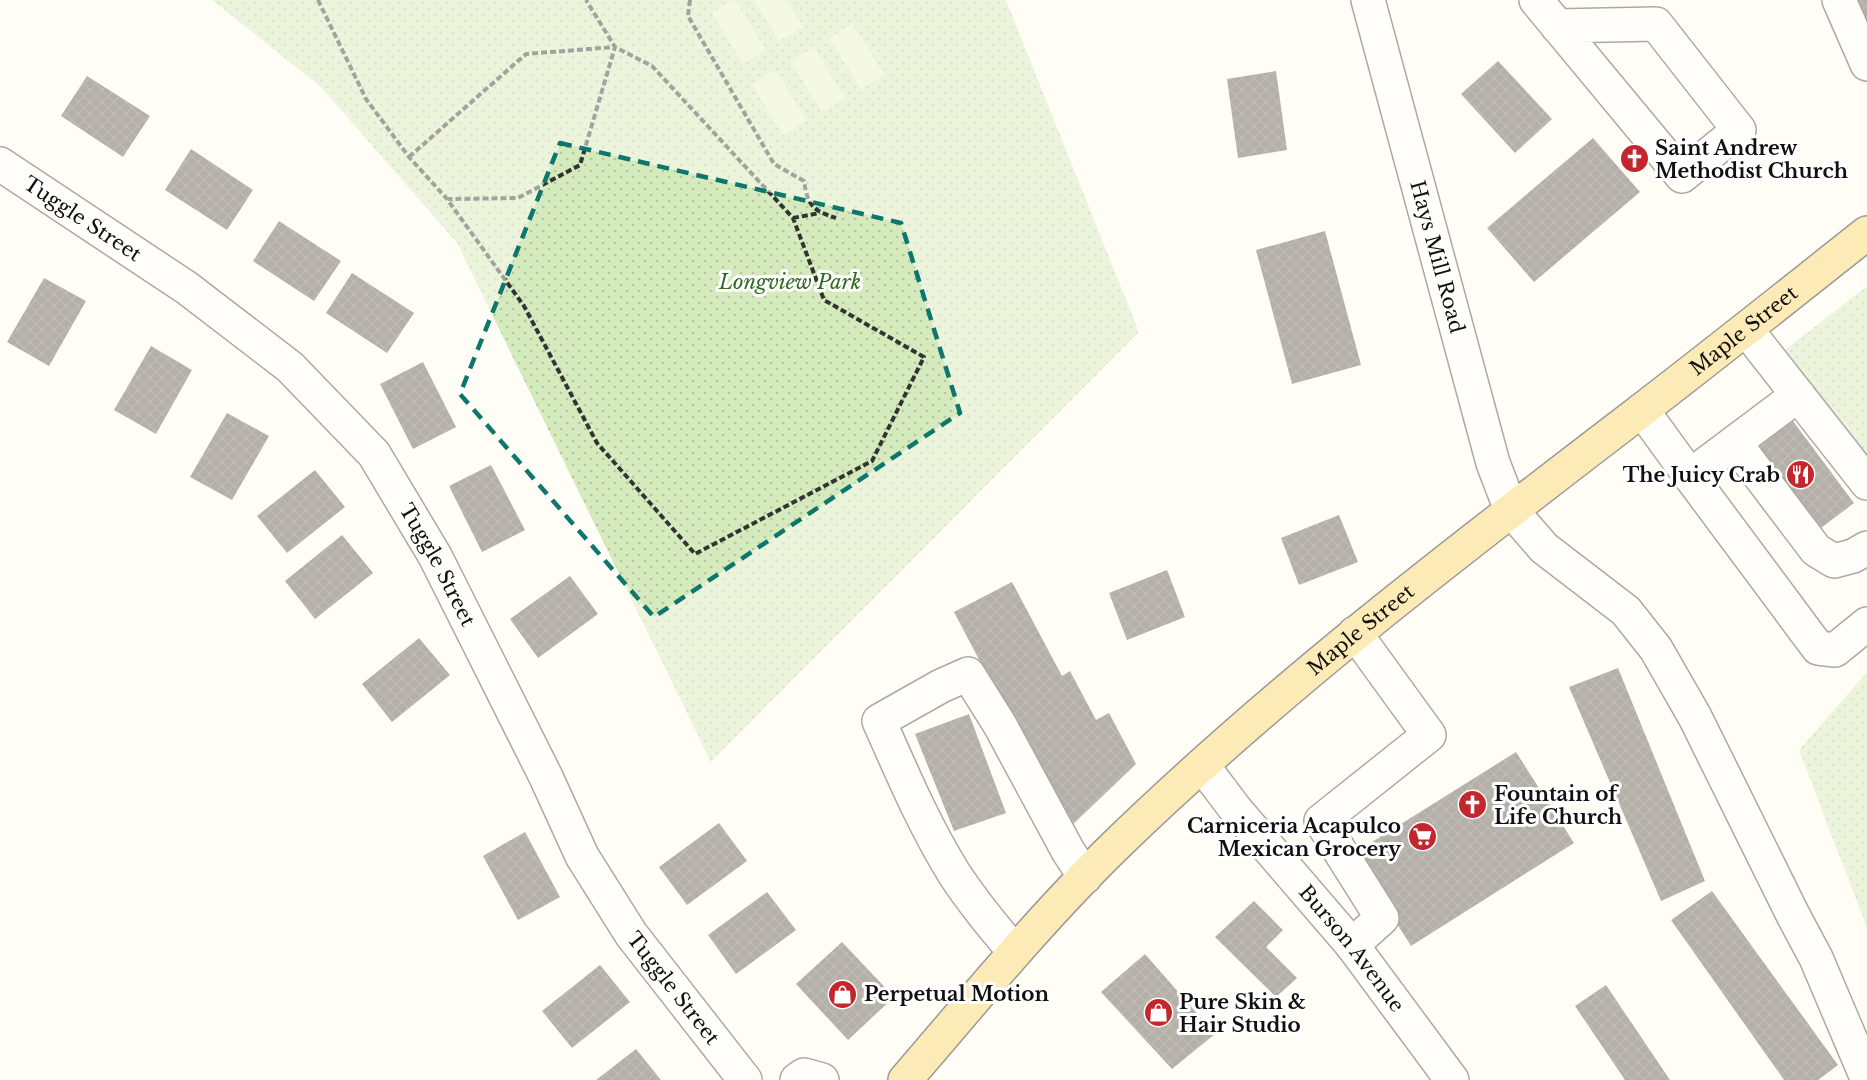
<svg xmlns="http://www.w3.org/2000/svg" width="1867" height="1080" font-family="'Libre Baskerville',serif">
  <defs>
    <pattern id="park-dots" width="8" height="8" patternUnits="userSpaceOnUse" patternTransform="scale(1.5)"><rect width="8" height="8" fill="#d5ebbd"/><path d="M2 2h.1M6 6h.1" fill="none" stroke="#b6c8a1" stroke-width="1.8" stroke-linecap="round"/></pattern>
    <pattern id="building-cross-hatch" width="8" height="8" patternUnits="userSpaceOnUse" patternTransform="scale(1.5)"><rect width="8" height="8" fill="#5a524d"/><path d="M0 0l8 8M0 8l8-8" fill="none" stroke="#6d6662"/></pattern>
  </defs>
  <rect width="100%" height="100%" fill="#fffdf5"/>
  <!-- park -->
  <path fill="url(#park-dots)" d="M212 0H1006L1139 332 711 762 457 243 321 87Z
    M1867 286V471L1785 350Z
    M1867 672V928L1799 750Z"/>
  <!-- pitch -->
  <path fill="#e6f2cf" d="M733 0H735L766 50 743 64 712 13Z
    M754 0H787L803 27 779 41Z
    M853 24 884 75 861 89 829 38Z
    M814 47 845 98 822 112 791 62Z
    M775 70 807 120 783 135 752 84Z"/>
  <!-- building -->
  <path fill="url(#building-cross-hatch)" d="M1844 0H1867V27Z
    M1498 61 1552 119 1515 153 1461 94Z
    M1276 71 1287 150 1238 158 1227 79Z
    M87 76 150 116 123 157 61 116Z
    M1593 138 1640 192 1534 282 1487 228Z
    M191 149 253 190 227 230 165 190Z
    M279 221 341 261 314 301 253 261Z
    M1325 231 1361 365 1292 384 1256 250Z
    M352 273 414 313 387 353 326 313Z
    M44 278 86 301 49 366 7 342Z
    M151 346 192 370 156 434 114 410Z
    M423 362 456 427 413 449 380 384Z
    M227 413 269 436 232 500 190 477Z
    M1790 417 1854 503 1813 534 1748 447Z
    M491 465 525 530 482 552 449 486Z
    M315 470 345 507 287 553 257 516Z
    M1339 515 1358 562 1299 585 1281 538Z
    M342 535 373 573 315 619 285 581Z
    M1167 570 1185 617 1127 640 1109 593Z
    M570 576 598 614 538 658 510 619Z
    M1012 582 1062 676 1070 671 1096 720 1109 713 1136 764 1068 829 954 612Z
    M419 638 450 675 392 722 362 684Z
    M1618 668 1705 881 1661 901 1569 687Z
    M969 714 1006 813 954 831 915 734Z
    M1516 752 1574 843 1411 946 1353 854Z
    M719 823 747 861 687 905 659 867Z
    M525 832 560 897 518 920 483 856Z
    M1712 891 1838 1065 1818 1080H1784L1671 920Z
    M767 892 796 930 736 974 708 935Z
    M1254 901 1283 930 1266 947 1297 978 1276 997 1215 937Z
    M842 942 894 997 848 1040 796 984Z
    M1145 954 1215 1034 1172 1069 1101 992Z
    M600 965 630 1002 572 1048 542 1011Z
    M1606 985 1670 1080H1625L1575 1006Z
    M636 1049 661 1080H596Z"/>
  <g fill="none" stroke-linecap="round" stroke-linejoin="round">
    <defs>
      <g id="minor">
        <path id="s1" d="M1368 0 1493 463 1511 510 1544 548 1626 611 1656 649 1695 717 1793 915 1816 958 1867 1078"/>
        <path d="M1536 0 1682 176 1739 130 1656 24 1557 26"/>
        <path d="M1839 0 1867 64"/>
        <path id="s2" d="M0 164 187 288 290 367 374 454 435 556 546 777 582 856 631 934 745 1080"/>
        <path d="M1746 329 1867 483"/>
        <path d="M1642 410 1690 476 1798 395"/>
        <path d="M1735 443 1816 550 1834 561 1853 556 1867 548"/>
        <path d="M1690 476 1818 648 1835 650 1867 624"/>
        <path id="s3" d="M1202 765 1236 810 1352 945 1452 1080"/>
        <path d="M1352 945 1382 918 1321 821 1429 735 1355 633"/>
        <path d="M1015 952C994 928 973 902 955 875 925 827 902 773 879 721L941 686 968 674 1000 725 1068 851 1085 877"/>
        <path d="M797 1080 804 1075 822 1080"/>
      </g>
      <g id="major">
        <path id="s4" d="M905 1080C974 1000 1041 918 1116 845 1279 687 1459 550 1638 413 1715 354 1791 293 1867 233"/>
      </g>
    </defs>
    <!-- minor casing -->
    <use href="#minor" stroke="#444" stroke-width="36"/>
    <!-- major casing -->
    <use href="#major" stroke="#222" stroke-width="36"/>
    <!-- path -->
    <path stroke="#333" stroke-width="4" stroke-dasharray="6 3" stroke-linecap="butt" d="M318 0 366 99 409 157 447 199 524 306 597 443 695 554 872 461 924 357 824 300 793 218 652 66 615 47 586 0
      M690 0 688 16 774 164 804 181C808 206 812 210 836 218
      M409 157 526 54 615 47 580 165 518 198 448 199
      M793 218 820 213"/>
    <!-- minor -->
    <use href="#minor" stroke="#fff" stroke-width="33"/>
    <!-- major -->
    <use href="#major" stroke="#f9d66b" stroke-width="33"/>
  </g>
  <!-- marked area -->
  <path d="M0 0H1867V1080H0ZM560 143 901 223 960 413 654 617 460 394Z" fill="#fffdf5" fill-opacity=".55" fill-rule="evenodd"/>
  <path fill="none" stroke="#0f766e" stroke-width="4.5" stroke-dasharray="12 8" stroke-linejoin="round" d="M560 143 901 223 960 413 654 617 460 394Z"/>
  <!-- icons -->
  <defs>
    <symbol id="church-disc" viewBox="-11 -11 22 22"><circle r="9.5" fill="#c4262e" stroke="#fff"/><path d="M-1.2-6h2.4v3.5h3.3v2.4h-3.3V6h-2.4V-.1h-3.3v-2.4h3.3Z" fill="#fff"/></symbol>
    <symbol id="restaurant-disc" viewBox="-11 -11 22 22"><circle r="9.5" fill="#c4262e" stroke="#fff"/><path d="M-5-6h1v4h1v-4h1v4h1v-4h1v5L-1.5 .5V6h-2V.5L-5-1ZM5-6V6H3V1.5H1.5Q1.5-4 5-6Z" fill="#fff"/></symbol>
    <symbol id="supermarket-disc" viewBox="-11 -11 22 22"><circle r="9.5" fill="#c4262e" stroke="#fff"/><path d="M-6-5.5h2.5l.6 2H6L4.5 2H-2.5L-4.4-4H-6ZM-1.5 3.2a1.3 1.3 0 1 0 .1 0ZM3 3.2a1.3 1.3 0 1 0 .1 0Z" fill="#fff"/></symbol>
    <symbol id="shop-disc" viewBox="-11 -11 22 22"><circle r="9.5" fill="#c4262e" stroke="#fff"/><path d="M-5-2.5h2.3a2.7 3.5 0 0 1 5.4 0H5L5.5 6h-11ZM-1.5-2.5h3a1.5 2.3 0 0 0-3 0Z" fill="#fff"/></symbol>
  </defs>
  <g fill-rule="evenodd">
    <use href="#church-disc" x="1618" y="142" width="33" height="33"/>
    <use href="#restaurant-disc" x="1784" y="458" width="33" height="33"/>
    <use href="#church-disc" x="1456" y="788" width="33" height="33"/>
    <use href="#supermarket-disc" x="1406" y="820" width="33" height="33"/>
    <use href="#shop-disc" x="826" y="978" width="33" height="33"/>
    <use href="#shop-disc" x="1142" y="996" width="33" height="33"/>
  </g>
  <g text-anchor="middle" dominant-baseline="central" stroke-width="6" stroke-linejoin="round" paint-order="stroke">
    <!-- poi labels -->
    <g font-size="20" font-weight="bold" fill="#111" stroke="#fff" text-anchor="start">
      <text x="1655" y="148">Saint Andrew<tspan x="1655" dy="23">Methodist Church</tspan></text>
      <text x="1780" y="475" text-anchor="end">The Juicy Crab</text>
      <text x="1494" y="794">Fountain of<tspan x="1494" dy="23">Life Church</tspan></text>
      <text x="1401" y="826" text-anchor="end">Carniceria Acapulco<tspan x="1401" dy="23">Mexican Grocery</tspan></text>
      <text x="864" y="994">Perpetual Motion</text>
      <text x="1179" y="1002">Pure Skin &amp;<tspan x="1179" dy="23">Hair Studio</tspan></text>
    </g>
    <!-- street labels -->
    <g font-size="20" fill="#111" stroke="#fff">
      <text stroke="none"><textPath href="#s2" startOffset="99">Tuggle Street</textPath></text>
      <text stroke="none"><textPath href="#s1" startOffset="266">Hays Mill Road</textPath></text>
      <text stroke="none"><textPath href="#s4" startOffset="1128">Maple Street</textPath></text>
      <text stroke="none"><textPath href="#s2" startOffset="603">Tuggle Street</textPath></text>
      <text stroke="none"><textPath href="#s4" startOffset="642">Maple Street</textPath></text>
      <text stroke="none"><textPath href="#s3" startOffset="237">Burson Avenue</textPath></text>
      <text stroke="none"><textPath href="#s2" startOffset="1089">Tuggle Street</textPath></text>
    </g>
    <!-- park labels -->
    <g font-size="20" font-style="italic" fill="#2f6b1f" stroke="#fff">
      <text x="790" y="282">Longview Park</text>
    </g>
  </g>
</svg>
